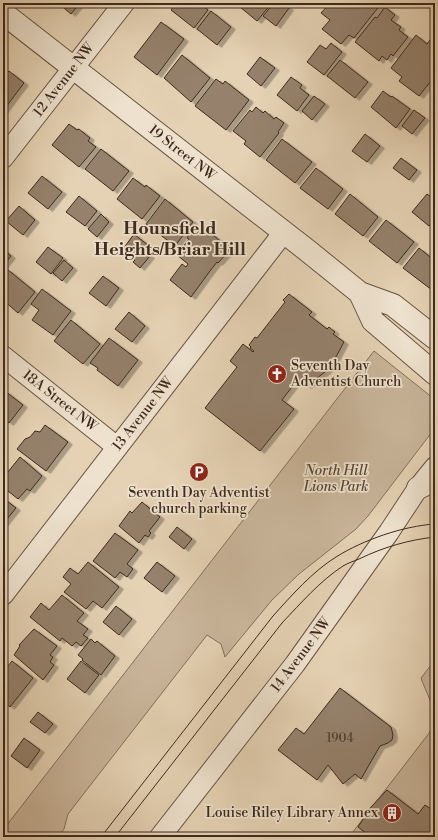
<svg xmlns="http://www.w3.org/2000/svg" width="438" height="840" font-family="'Libre Bodoni',serif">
  <defs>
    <filter id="shadow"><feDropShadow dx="4.5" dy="2.5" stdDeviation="0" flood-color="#0004"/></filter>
  </defs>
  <rect width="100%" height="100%" fill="#e5d2b4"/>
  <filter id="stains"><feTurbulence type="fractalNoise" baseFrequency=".005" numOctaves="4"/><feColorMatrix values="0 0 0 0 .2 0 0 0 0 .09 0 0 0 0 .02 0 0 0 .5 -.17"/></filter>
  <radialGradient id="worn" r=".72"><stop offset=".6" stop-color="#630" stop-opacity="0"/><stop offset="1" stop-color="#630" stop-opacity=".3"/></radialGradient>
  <!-- green -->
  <path fill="#c9b59a" stroke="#84705c" d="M374 351 433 398 435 401V428L368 516 356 529 299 574 272 600 225 657 221 644 207 635 68 814 64 829 58 837H3V830Z
    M435 660V837H349L430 732C438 709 428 698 421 678Z"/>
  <!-- building -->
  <path fill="#95816c" stroke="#3e2a1d" filter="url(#shadow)" d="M58 3H80L71 14Z
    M176 3H199L208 10 194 28 171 10Z
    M243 3H270L271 4 257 21 240 7Z
    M274 3H282L289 8 276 26 263 16Z
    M330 3H380L381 4 354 38 349 35 341 44 322 29 330 20 321 13Z
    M385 7 395 15 391 20 401 27 399 30 408 37 393 56 391 54 387 60 382 56 379 61 355 42 375 17 377 18Z
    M211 11 231 27 217 45 197 29Z
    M161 22 184 39 157 75 134 57Z
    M416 35 427 44 430 40 435 44V76L419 96 399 81 402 77 391 68Z
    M331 43 342 52 324 75 307 62 320 45 326 49Z
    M182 55 210 78 191 102 164 78Z
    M260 57 275 68 261 86 247 74Z
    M340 60 368 82 355 98 327 76Z
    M3 70 7 73 9 71 24 83 3 111Z
    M291 77 302 85 300 88 309 95 297 111 277 95Z
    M216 79 223 84 225 81 249 100 226 130 195 106Z
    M383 91 391 97 392 96 410 109 396 128 371 107Z
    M314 96 325 104 312 120 302 111Z
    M256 107 263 113 265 111 274 119 276 117 284 123 278 132 279 133 260 157 244 144 246 141 233 131 250 110 252 112Z
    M414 110 425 118 412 134 402 126Z
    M69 124 77 130 79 129 90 138 88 141 96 147 79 167 52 145Z
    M365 134 380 146 367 162 352 151Z
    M282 139 312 162 295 183 266 160Z
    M101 149 129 171 113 191 85 169Z
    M401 158 417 170 409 180 393 168Z
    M316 168 343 189 328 209 300 188Z
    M42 176 62 192 48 209 28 193Z
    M133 178 145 187 146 185 160 196 142 219 117 199Z
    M350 194 378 217 363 236 335 214Z
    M427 194 435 200V219L429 226 412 212Z
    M79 196 97 211 85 226 66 212Z
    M165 199 193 222 175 246 146 224Z
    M19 206 35 220 23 235 6 221Z
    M101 214 109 222 97 237 88 229Z
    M386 220 414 242 397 263 369 241Z
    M196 226 203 231 205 228 220 241H223L227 243 229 247 228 252 218 263 217 262 210 271 191 297 170 280 182 264 186 267 188 264 177 255 189 239 187 238Z
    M134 234 149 246 145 251 150 256 140 268 133 262 135 260 123 249Z
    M48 247 63 258 51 274 36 262Z
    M419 248 435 261V287L432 290 403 268Z
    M3 249 11 256 3 266Z
    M64 260 73 268 62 281 53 273Z
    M7 269 35 292 18 313 3 300V273Z
    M103 276 119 288 106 306 89 293Z
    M42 289 71 311 53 335 32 320 39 310 31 304Z
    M289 294 312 312 309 315 327 329 329 327 335 332 333 334 344 342 330 368 307 386 298 379 282 400 294 409 260 451 205 408 237 367 230 361 243 344 253 352 254 351 250 348 251 347 249 345 255 337 257 338 285 302 283 300Z
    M129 312 145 326 132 342 115 329Z
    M71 320 100 344 83 364 54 341Z
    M109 338 138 360 118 386 97 370 98 368 90 363Z
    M5 391 23 405 9 423 3 418V394Z
    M45 425 68 442 46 471 17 449 25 439 30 437 35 431 40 432Z
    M20 457 42 476 30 491 27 489 18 499 3 487V478Z
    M3 498 16 508 3 524Z
    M142 502 160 517 149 531 151 533 148 537 145 535 139 543 119 526 130 511 132 513Z
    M177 527 192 539 184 549 169 537Z
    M115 533 138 550 127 564 133 569 127 577 120 572 115 578 93 561Z
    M88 562 119 587 102 608 93 601 86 609 64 592 71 584 63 577 70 568 78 574Z
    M157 562 175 576 162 592 144 578Z
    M62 595 84 613 77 621 88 629 83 635 88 638 81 646 76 642 72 646 62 638 60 641 30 617 41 603 49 610Z
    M116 606 132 619 119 635 103 622Z
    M34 629 57 646 50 655 53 657 50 662 54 665 43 680 14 655 20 646 19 645Z
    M91 639 95 643 97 641 115 656 101 675 82 660 83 659 78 655Z
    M12 661 33 678 10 707 3 701V672Z
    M81 661 99 675 85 693 67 679Z
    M340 688 387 724 391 727 393 735 392 740 388 743 380 746 361 779 355 774 343 784 328 765 317 780 278 750 296 728 304 734Z
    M38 712 53 724 45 733 30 722Z
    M24 738 40 750 27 768 11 756Z
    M387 790 418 814 425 805 435 812V829L429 837H371L358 827 371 807Z"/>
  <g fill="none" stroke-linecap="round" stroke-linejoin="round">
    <defs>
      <path id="minor" d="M3 158 124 3
        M3 356 117 447
        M3 595 284 232
        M160 837 295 664 389 532 418 488 435 467"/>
      <path id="tertiary" d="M3 13 308 251 360 293 393 305 435 338
        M360 293 373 321 435 374
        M418 488 435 480"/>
    </defs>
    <!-- minor casing -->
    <use href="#minor" stroke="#685443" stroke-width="22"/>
    <!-- tertiary casing -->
    <use href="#tertiary" stroke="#685443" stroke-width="24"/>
    <!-- minor -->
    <use href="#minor" stroke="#eee2ce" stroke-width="20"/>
    <!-- tertiary -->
    <use href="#tertiary" stroke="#eee2ce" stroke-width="22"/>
    <!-- tram -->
    <path stroke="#3e2a1d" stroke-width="1" d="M101 837 273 616C292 595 312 572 336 557 363 540 403 526 435 524
      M115 837 282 623C301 603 320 581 343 566 348 563 354 561 359 559 384 547 408 540 435 537"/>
  </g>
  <!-- icons -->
  <defs>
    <symbol id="church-disc" viewBox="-11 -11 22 22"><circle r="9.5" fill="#8f2418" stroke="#eee2ce"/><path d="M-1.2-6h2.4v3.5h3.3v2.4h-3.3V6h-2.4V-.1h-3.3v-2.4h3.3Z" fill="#fff"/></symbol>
    <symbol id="parking-disc" viewBox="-11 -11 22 22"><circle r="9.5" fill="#8f2418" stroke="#eee2ce"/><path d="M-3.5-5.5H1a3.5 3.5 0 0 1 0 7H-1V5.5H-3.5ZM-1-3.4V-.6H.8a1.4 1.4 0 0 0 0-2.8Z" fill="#fff"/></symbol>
    <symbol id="building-disc" viewBox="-11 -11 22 22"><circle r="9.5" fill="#8f2418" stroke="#eee2ce"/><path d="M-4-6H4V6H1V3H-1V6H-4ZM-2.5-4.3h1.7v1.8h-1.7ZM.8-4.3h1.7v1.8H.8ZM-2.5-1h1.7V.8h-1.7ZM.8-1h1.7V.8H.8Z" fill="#fff"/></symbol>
  </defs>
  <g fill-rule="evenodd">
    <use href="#church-disc" x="266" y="363" width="22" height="22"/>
    <use href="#parking-disc" x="188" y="461" width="22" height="22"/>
    <use href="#building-disc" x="381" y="802" width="22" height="22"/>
  </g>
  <g text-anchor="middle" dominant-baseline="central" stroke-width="3.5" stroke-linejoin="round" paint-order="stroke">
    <!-- number labels -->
    <g font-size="12" fill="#544031">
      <text x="340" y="738">1904</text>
    </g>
    <!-- street labels -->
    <g font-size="14" fill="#3e2a1d" stroke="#eee2ce">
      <text transform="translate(64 80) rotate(-52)">12 Avenue NW</text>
      <text transform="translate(182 153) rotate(38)">19 Street NW</text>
      <text transform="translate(60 401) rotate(38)">18A Street NW</text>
      <text transform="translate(143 414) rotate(-52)">13 Avenue NW</text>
      <text transform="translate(301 655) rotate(-53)">14 Avenue NW</text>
    </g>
    <!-- poi labels -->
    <g font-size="14" fill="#3e2a1d" stroke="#eee2ce" text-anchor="start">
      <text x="291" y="366">Seventh Day<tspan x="291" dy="16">Adventist Church</tspan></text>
      <text x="199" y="493" text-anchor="middle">Seventh Day Adventist<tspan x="199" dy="16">church parking</tspan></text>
      <text x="378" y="813" text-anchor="end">Louise Riley Library Annex</text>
    </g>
    <!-- park labels -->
    <g font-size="14" font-style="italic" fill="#5a4636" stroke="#eee2ce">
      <text x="336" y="471">North Hill<tspan x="336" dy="16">Lions Park</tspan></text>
    </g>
    <!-- district labels -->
    <g font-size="18" font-weight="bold" fill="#3e2a1d" stroke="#eee2ce">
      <text x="170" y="228">Hounsfield<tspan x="170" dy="21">Heights/Briar Hill</tspan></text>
    </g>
  </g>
  <!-- margin -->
  <rect width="438" height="840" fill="none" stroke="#e5d2b4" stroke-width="16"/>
  <rect x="4" y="4" width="430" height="832" fill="none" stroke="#3e2a1d" stroke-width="2"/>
  <rect x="8" y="8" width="422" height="824" fill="none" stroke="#3e2a1d"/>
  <rect width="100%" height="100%" filter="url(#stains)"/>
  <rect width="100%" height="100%" fill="url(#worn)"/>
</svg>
